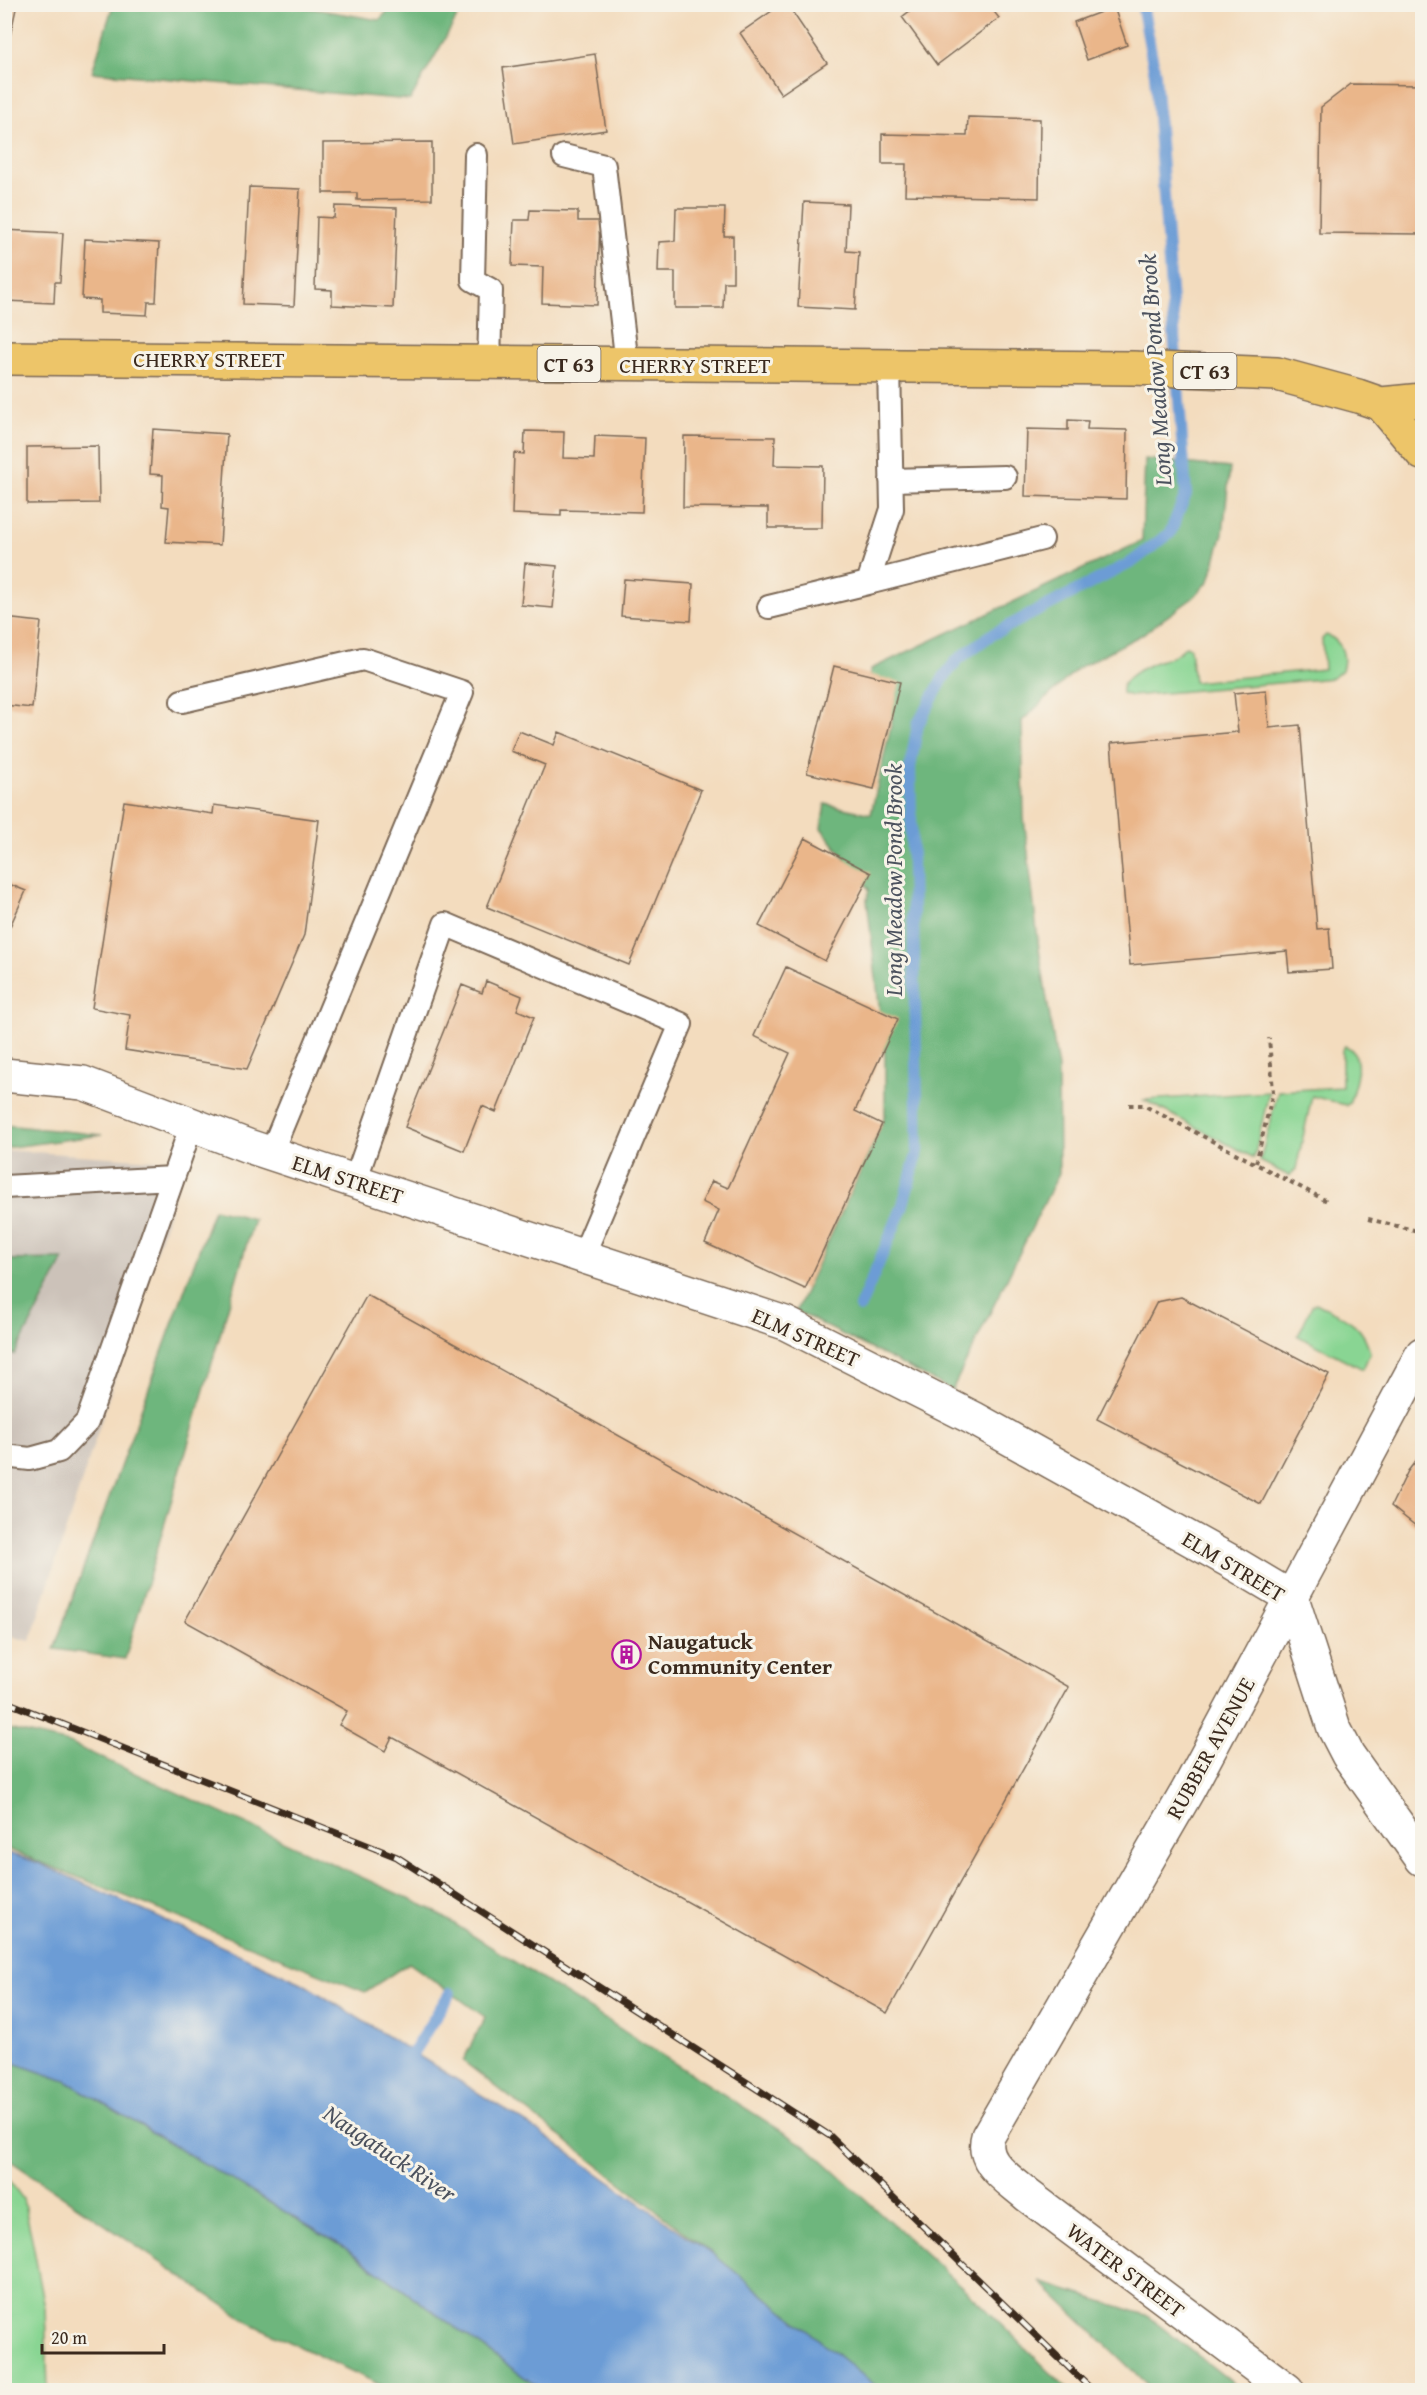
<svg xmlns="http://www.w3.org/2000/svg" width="1427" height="2395" font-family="'Gentium Book Plus',serif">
  <rect width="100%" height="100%" fill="#f7f3e8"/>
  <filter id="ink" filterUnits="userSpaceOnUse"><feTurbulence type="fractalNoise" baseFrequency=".0167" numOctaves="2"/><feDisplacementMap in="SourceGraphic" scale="12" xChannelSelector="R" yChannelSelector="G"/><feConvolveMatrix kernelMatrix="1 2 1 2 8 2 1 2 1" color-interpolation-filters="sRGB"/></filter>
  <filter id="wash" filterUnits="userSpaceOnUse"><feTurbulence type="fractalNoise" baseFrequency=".008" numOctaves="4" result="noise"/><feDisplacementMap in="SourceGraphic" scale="24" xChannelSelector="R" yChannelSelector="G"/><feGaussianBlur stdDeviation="1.35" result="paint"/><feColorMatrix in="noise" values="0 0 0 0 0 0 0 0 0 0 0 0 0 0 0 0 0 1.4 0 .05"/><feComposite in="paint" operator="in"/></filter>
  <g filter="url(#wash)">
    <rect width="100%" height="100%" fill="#f3dcbe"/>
    <!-- industrial -->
    <path fill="#ccc2b9" d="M4 1150 185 1162 30 1641 5 1635Z"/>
    <!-- green -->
    <path fill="#89d593" stroke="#628058" stroke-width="1.5" d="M1326 635C1341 640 1347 655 1342 670L1333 678 1131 696 1122 693C1119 675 1157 661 1171 657 1177 655 1182 650 1186 646L1190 648 1194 682 1324 669 1322 639Z
      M1345 1046C1367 1054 1354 1088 1349 1104L1345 1105 1312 1096 1296 1169 1289 1176 1260 1161 1278 1091 1342 1087V1050Z
      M1269 1092 1254 1158 1144 1100Z
      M1316 1303C1341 1316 1364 1322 1370 1353L1363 1369 1298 1336 1312 1305Z
      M5 2175 23 2199 32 2239 45 2308 48 2390H5Z"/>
    <!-- forest -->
    <path fill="#6eb67d" stroke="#54704e" stroke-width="1.5" d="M113 5H291L379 20 394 5H464L410 100 92 72Z
      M1145 459 1230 468 1223 533 1209 581 1193 598 1141 635 1078 668 1022 721 1024 818 1039 949 1058 1068 1059 1173 952 1390 796 1311 879 1131 885 1114V1057L867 900 869 889 821 828 825 804 871 814 893 717 863 710 871 669 1142 541Z
      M5 1125 102 1135 5 1148Z
      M214 1209 254 1219 125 1659 54 1649Z
      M64 1259 15 1354 5 1355V1260Z
      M4 1728 69 1743 431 1909 810 2149 982 2305 1068 2390H881L718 2258 463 2061 485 2017 409 1963 365 1992 5 1848Z
      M5 2060 66 2081 344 2247 542 2390H391L250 2323 5 2157Z
      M1040 2282 1146 2315 1242 2390H1153Z"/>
    <!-- water -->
    <path fill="#6c9cd5" stroke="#54637a" stroke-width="1.5" d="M5 1852 39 1863 302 1983 528 2124 718 2258 881 2390H542L344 2247 66 2081 5 2060Z"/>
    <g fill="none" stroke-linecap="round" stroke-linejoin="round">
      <!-- stream -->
      <path stroke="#6c9cd5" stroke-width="12" d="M860 1307 902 1208 918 1151 910 768 918 724 944 677 957 660 991 635 1132 562 1170 533 1186 494 1155 74 1142 4
        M405 2065 450 1993"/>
    </g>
    <g id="blocks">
      <!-- building -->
      <path fill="#eab68a" d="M4 4H17L9 41 4 40Z
        M782 4H787L827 63 781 94 740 33Z
        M919 4H988L999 18 937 65 902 17Z
        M1114 7 1127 45 1087 60 1074 22Z
        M595 54 606 130 514 144 503 68Z
        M1351 84 1422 85V234L1319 233 1321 107Z
        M968 117 1040 119 1039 198 905 195 906 164H882V134L967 136Z
        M432 142V199L357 200V193H323V143Z
        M249 187 300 189 294 306 243 304Z
        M804 202 848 204 846 251 859 252 855 310 798 307Z
        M335 206 397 208 393 308 332 305V290L315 289 317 217 334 218Z
        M676 208H725L724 236H733V282H724L723 308H675V272H658L659 242 675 241Z
        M530 210 578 211V221H600L597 305 542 303 543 267 512 266 514 220H529Z
        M4 230 63 233 60 282H55L54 303 5 301Z
        M85 239 159 243 156 302H148L147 315 100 313V300L82 299Z
        M1068 420 1088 421 1087 429 1127 430 1126 499 1025 496 1027 429 1068 430Z
        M153 429 227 434 220 545 166 542 169 507 162 506 163 475 150 474Z
        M525 431 564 432 563 458 594 459 595 436 645 438 642 512 561 510V516L512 514 514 453 524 454Z
        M684 436 775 437 774 465 823 466 822 528H768V508L683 507Z
        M98 446 99 503 27 504V447Z
        M525 563 557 566 553 608 521 605Z
        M624 579 693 584 691 621 621 616Z
        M4 618 41 622 32 708 4 705Z
        M834 666 900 682 874 789 807 773Z
        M1266 690 1269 728 1300 725 1317 929 1329 928 1332 969 1289 972 1287 951 1130 965 1111 743 1238 732 1234 693Z
        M519 731 554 745 559 732 701 790 629 965 487 907 545 765 511 751Z
        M124 801 213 814 214 805 319 820 304 935 247 1069 125 1050 130 1015 92 1008Z
        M805 838 871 873 825 961 759 926Z
        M4 882 26 891 7 933 4 932Z
        M786 967 898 1019 855 1111 882 1124 805 1289 705 1243 719 1210 702 1202 712 1181 728 1188 790 1053 754 1036Z
        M486 981 522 996 517 1010 534 1017 496 1112 482 1106 464 1151 405 1127 462 985 482 993Z
        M367 1295 1069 1687 887 2013 392 1737 385 1751 339 1725 347 1711 185 1621Z
        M1181 1297 1329 1374 1261 1504 1097 1419 1157 1302Z
        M1422 1453V1531L1391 1506 1408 1471Z"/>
    </g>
  </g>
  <g filter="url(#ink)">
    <use href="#blocks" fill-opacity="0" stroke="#7b6856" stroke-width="1.5"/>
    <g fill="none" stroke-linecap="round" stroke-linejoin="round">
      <defs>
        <path id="service" d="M476 155 473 280 491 290 489 363
          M564 156 604 166 627 365
          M891 480 1005 477
          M868 583 1042 539
          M769 607 868 583 892 509 889 365
          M182 701 363 659 462 692 271 1153
          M355 1181 445 924 681 1024 583 1256
          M4 1187 173 1178
          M4 1456 30 1459 59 1451 87 1422 192 1124"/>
        <path id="minor" d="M4 1075 83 1083 248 1146 785 1323 973 1418 1230 1561 1292 1598 1334 1728 1348 1755 1422 1859
          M1287 2390 1027 2195C1009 2179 980 2163 988 2136L1188 1790 1422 1354"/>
        <path id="primary" d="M4 358 1133 368 1277 374 1358 396 1381 404 1422 400
          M1381 404 1422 453"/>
      </defs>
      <!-- service casing -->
      <use href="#service" stroke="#7b6856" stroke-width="26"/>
      <!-- minor casing -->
      <use href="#minor" stroke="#7b6856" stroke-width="36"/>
      <!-- primary casing -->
      <use href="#primary" stroke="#7b6856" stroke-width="36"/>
      <!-- path -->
      <path stroke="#7b6856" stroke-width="4" stroke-dasharray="4.5 4.5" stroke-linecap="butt" d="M1129 1105H1143L1327 1201
        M1256 1163 1273 1092 1269 1038
        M1368 1219 1422 1232"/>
      <!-- service -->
      <use href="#service" stroke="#fff" stroke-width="22"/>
      <!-- minor -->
      <use href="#minor" stroke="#fff" stroke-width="33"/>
      <!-- primary -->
      <use href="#primary" stroke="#edc569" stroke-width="33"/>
      <defs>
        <path id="rail" d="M4 1701 397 1857 830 2136 1092 2390"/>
      </defs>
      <!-- rail casing -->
      <use href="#rail" stroke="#3b2a1e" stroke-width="7"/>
      <!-- rail -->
      <use href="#rail" stroke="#f7f3e8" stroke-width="4.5" stroke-dasharray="14" stroke-linecap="butt"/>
    </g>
  </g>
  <!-- icons -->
  <defs>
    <symbol id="building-ring" viewBox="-11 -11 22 22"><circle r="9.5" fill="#f7f3e8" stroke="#b5179e" stroke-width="1.5"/><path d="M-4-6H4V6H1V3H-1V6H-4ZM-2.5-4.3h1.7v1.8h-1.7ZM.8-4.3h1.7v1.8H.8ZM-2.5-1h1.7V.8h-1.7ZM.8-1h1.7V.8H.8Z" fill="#b5179e"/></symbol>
  </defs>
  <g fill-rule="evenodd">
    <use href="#building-ring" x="610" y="1638" width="33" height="33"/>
  </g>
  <g text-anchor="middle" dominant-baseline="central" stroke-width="6" stroke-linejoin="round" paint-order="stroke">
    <!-- shield labels -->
    <g fill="#f7f3e8" stroke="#73665b" stroke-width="1.5">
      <rect x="537.5" y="346" width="63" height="36" rx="4.5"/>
      <rect x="1173.5" y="353" width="63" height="36" rx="4.5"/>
    </g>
    <g font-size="21" font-weight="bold" fill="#3b2a1e">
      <text x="569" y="364">CT 63</text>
      <text x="1205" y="371">CT 63</text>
    </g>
    <!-- street labels -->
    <g font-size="22" fill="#3b2a1e" stroke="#f7f3e8">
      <text x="209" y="359">CHERRY STREET</text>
      <text x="695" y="365">CHERRY STREET</text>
      <text transform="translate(348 1179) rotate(18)">ELM STREET</text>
      <text transform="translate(806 1337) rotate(24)">ELM STREET</text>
      <text transform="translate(1234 1566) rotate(31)">ELM STREET</text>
      <text transform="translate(1210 1748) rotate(-61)">RUBBER AVENUE</text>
      <text transform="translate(1126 2270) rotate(37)">WATER STREET</text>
    </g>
    <!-- poi labels -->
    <g font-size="22" font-weight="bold" fill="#3b2a1e" stroke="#f7f3e8" text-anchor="start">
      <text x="648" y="1641">Naugatuck<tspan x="648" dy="25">Community Center</tspan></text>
    </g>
    <!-- water labels -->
    <g font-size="24" font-style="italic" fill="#4c525e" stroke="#f7f3e8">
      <text transform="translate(1155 370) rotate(-94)">Long Meadow Pond Brook</text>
      <text transform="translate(893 880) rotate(-90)">Long Meadow Pond Brook</text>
      <text transform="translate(390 2153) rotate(34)">Naugatuck River</text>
    </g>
  </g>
  <!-- margin -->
  <rect width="1427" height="2395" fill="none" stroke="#f7f3e8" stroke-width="24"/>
  <!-- scale -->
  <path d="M42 2344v9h122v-9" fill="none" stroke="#3b2a1e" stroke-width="3"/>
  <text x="51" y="2344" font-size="18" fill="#3b2a1e" stroke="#f7f3e8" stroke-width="4.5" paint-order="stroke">20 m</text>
</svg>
